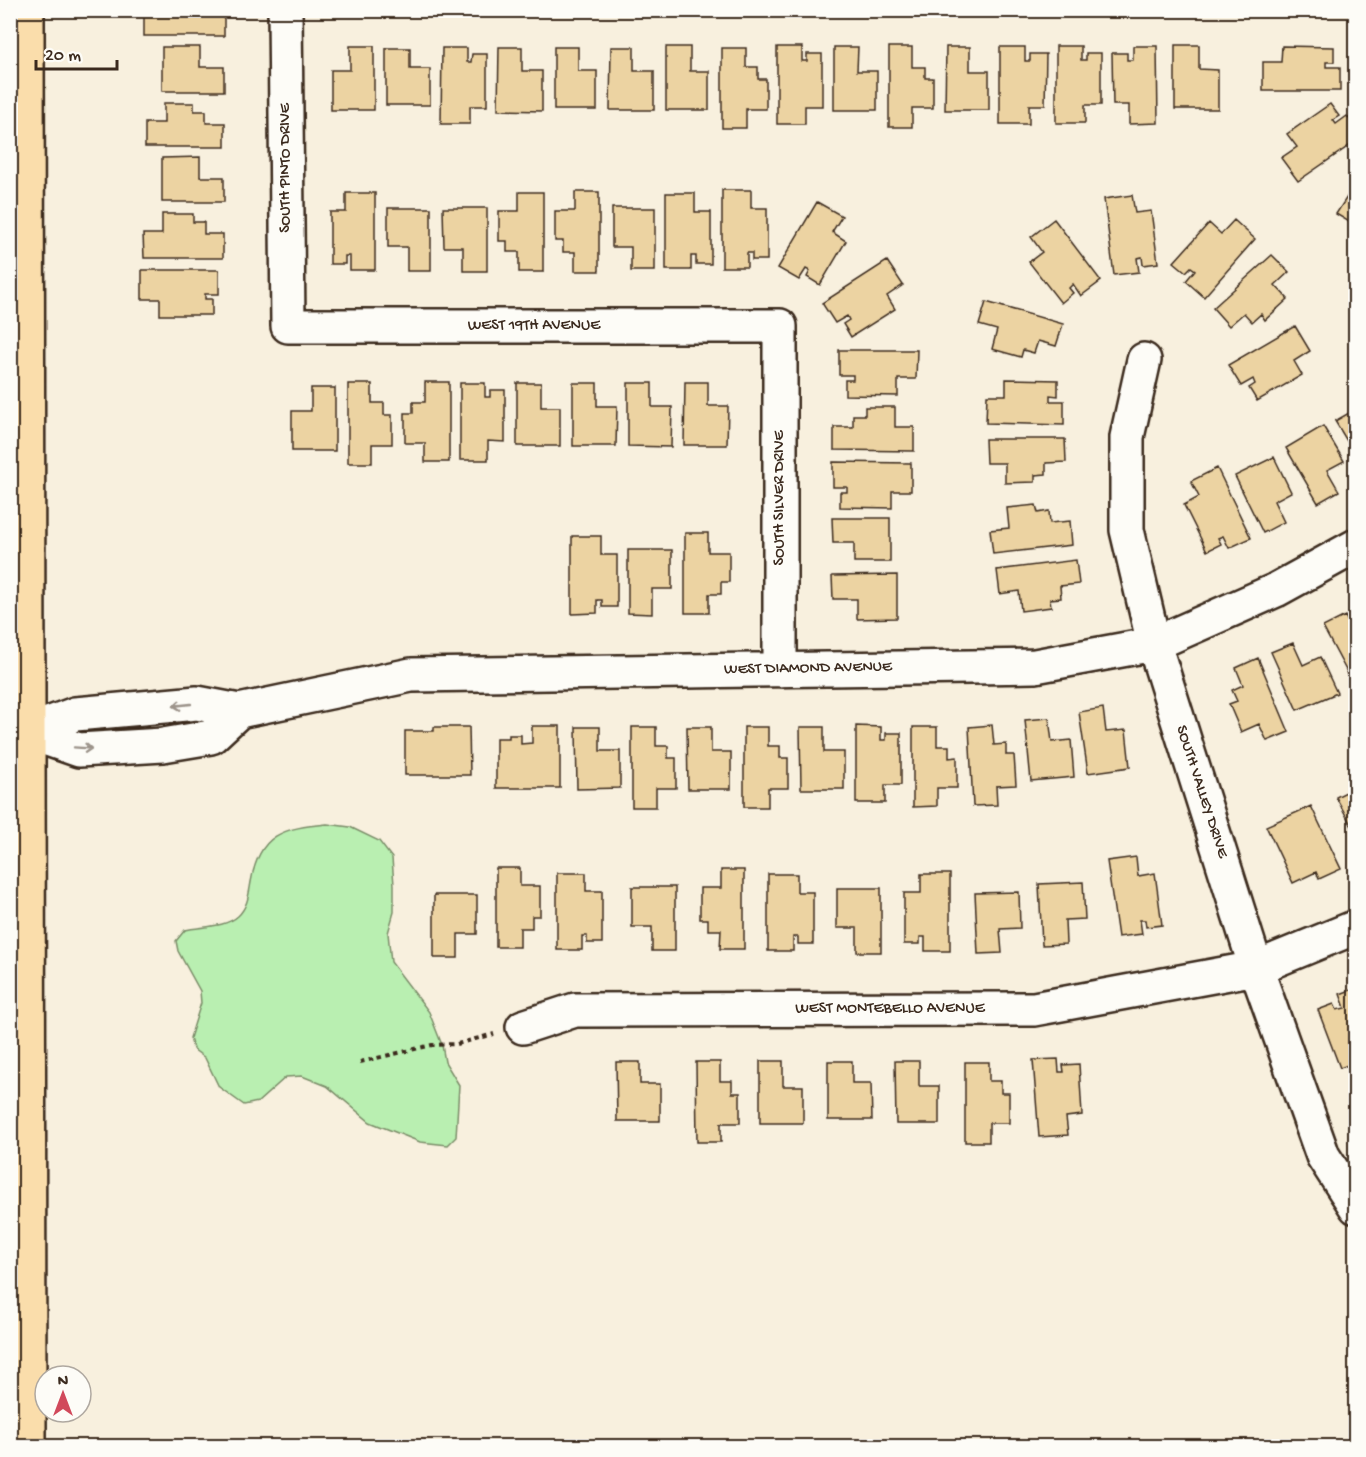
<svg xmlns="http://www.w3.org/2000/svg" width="1366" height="1457" font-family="'Gochi Hand',sans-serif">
  <rect width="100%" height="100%" fill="#f8f0de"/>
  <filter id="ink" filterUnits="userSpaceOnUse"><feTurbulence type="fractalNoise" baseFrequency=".0167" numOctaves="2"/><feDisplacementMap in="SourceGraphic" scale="12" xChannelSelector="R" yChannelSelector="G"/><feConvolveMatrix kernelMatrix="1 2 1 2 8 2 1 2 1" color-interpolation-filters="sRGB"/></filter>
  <g filter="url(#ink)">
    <!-- green -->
    <path fill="#b9efb1" stroke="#7a8c68" stroke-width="1.5" d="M327 824 350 827 379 841 392 858 394 885V912L388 933 391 962 429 1012 442 1045 445 1062 459 1085 456 1137 448 1145 420 1142 370 1122 327 1086 302 1076 286 1077 258 1102 244 1105 219 1087 205 1058 193 1049 190 1038 201 1003 200 991 178 951 176 941 185 930C201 926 225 928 238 916 248 907 249 893 251 882 259 833 284 828 327 824Z"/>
    <!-- building -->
    <path fill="#ecd3a2" stroke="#3b2a1e" stroke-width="1.5" d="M163 10 224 12V36H144V12Z
      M1175 45H1199V69L1218 70V109H1175Z
      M350 46H374V110H331V70H350Z
      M1056 46H1081V60H1086V53H1101V105H1085V123H1056Z
      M1133 46H1157L1158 123 1129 124V105H1113L1112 53H1127V60H1133Z
      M1282 46 1334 47V62H1326V67H1340V91H1263V62H1281Z
      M162 47H200V67H224V91H162Z
      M499 47H522V71H542V111L498 110Z
      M554 47H578V71H597V110H554Z
      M611 47H634V71H654V110H610Z
      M666 47H690V71H709V110H666Z
      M777 47H802V61H807V54H822V106H805V124H777Z
      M834 47H858L857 71H877V110H834Z
      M889 47H912V67H925V78H933V108H912V127H889Z
      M946 47H970V71H989V110H945Z
      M1000 47H1025V61H1030V54H1046L1045 105H1029V124H1000Z
      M386 48H410V69H430V105H386Z
      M442 48H467V62H471L472 54H487V106H470V124H441Z
      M722 48H746V67H758V79H766V109H746V128H722Z
      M164 103H194V111H206V123H225V147H145V123H164Z
      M1330 104 1339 116 1333 120 1336 124 1347 116 1356 128V141L1298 181 1281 158 1297 147 1287 134Z
      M200 157V177H224V202H162V158Z
      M1356 183V226L1336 214Z
      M722 190H751V208H767V260H752V253H747V267H722Z
      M519 192H543V272H519V252H507V241H499V211H519Z
      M575 192H599V271H575V252H563V241H555V211H575Z
      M346 193H375V270H350V256H345V264H330V212H346Z
      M666 193H695V212H711V264H696V256H691V270H666Z
      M1132 195 1135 213 1151 211 1158 263 1143 265 1142 257 1137 258 1139 272 1114 275 1104 199Z
      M817 202 842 216 832 232 846 241 820 285 807 277 810 271 806 269 799 280 778 268Z
      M388 208H431V271H407V247H388Z
      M443 208H487V271H463V247H444Z
      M612 208H655V271H631V247H612Z
      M162 214H193V222H204V234H223V258H144L143 234H162Z
      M1054 219 1101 281 1081 296 1073 284 1069 288 1073 293 1061 303 1029 262 1042 252 1031 237Z
      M1234 220 1255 239 1204 297 1186 281 1195 270 1191 267 1186 272 1174 262 1209 223 1221 234Z
      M1272 255 1289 272 1275 285 1288 299 1265 320 1261 314 1252 322 1244 313 1229 326 1213 308Z
      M887 261 903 285 887 296 895 309 851 337 843 324 849 320 847 316 835 323 822 303Z
      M142 270H219V294H205V299H212V315H160V299H142Z
      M986 302 1063 324 1056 346 1038 341 1034 353 1023 350 1021 357 992 349 997 330 979 325Z
      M1295 326 1310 351 1294 361 1302 375 1257 401 1249 388 1255 384 1253 379 1241 386 1228 365Z
      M839 350H917L916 379H898V396L845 395V380H853V375H839Z
      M1006 379 1058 380V396L1050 395V401H1064V425L986 423 987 395H1006Z
      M425 382H449V462H425V443H405V413H413V402H425Z
      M685 382H708V406H728L727 445H684Z
      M460 383H485V397H490V390H505V442L488 441V460H460Z
      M517 383H541V407H560V446H517Z
      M573 383H597V406H617L616 446H573Z
      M628 383H652V407H672L671 447 628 446Z
      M348 384H372V403H384V415H392V444H372V463H348Z
      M311 388H335V451H292V411H311Z
      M865 407H895V427H914V451L834 450V427H853V415H865Z
      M1356 409V456L1335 421Z
      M1323 426 1344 461 1327 470 1339 491 1318 503 1286 448Z
      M985 439H1065L1066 462 1046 463V474L1035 475V482L1005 483V463H986Z
      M1274 457 1291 492 1274 501 1284 522 1263 533 1235 476Z
      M833 462 911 463V491H892V508L840 507V492H847V487H833Z
      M1217 468 1251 538 1229 548 1223 536 1218 538 1221 544 1207 551 1184 505 1199 497 1191 481Z
      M1036 505 1038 513 1049 511 1050 523 1070 521 1072 545 993 554 990 530 1009 528 1007 508Z
      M832 518H890V562H854V543H833Z
      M685 533H708V552H729V582H721V594H709V613H685Z
      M572 536H601V555H617V607H602V600H597V613L572 614Z
      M628 550H672V589H652V614L628 613Z
      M1076 560 1079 584 1060 586 1061 598 1050 599 1051 607 1021 611 1019 591 1000 594 997 570Z
      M897 575V618L857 619V599H833L832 576Z
      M1345 616 1351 628 1356 626V689L1323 627Z
      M1293 643 1303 665 1320 657 1337 693 1297 710 1271 652Z
      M1258 658 1289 732 1267 741 1259 724 1241 732 1229 704 1237 701 1232 690 1243 685 1236 668Z
      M1103 708 1106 732 1126 730 1130 767 1088 773 1079 712Z
      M1049 718 1052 742 1071 740 1074 777 1031 781 1025 720Z
      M992 725 994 745 1006 744V755H1014L1016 785 996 786 997 805 973 806 969 727Z
      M532 726H560V788H496V738H509V735H521V744L532 743Z
      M856 726 881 727V740H886V733H901V785H885V803H856Z
      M434 727H469L470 775H405V731H434Z
      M576 727H600V751H620V788L577 789Z
      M632 727H656V746H668V758H676V788H656V807H632Z
      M687 727H711V752H731V789H688Z
      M744 727H768V746H780V758H788V788H768V807H744Z
      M800 727H824V752H844V789H801Z
      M913 727H937V746H949V758L957 757V788H937V806L913 807Z
      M1356 787V834L1336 797Z
      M1311 806 1341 869 1319 879 1316 872 1293 883 1266 826Z
      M1136 857 1138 876 1155 873 1162 925 1146 927 1145 920H1140L1142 934 1118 937 1107 861Z
      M496 868H520V886H540V916H532V928H520V947H496Z
      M721 870H744V949H720L721 930H708V919H700V888H721Z
      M557 873H586V891H602V943H587V936H582V950H557Z
      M768 874H797V892H813V944H798V937H793V951H768Z
      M921 874H950V951H925V937H920V944H904V893H921Z
      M1083 882 1085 919 1065 920 1066 944 1042 945 1039 884Z
      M632 887H675V951H652V927H632Z
      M837 888H881V952H857V928H837Z
      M1019 892 1020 928 1000 929 1002 953 978 954 975 893Z
      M434 895H477V934H458V958H434Z
      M1356 988V1062L1340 1068 1318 1010 1334 1004 1337 1010 1345 1008 1340 994Z
      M1058 1059 1059 1072H1064L1063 1065 1079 1064 1082 1115 1066 1117 1068 1135 1039 1137 1033 1060Z
      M760 1061H783V1086H803V1123H760Z
      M828 1061H852V1083H871L872 1120H828Z
      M895 1061H919V1086H939V1124H896Z
      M616 1062H640V1084H660V1121H617Z
      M696 1062H720V1081H732V1093H740V1123H721V1142H697Z
      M965 1062H989V1081H1001V1093H1009V1123H989V1142H965Z"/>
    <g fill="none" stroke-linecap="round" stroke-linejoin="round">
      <defs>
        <path id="minor" d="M285 10 288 326H780V670
          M1144 360 1127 437V530L1154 644 1256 968 1323 1156 1356 1207
          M21 732H27L79 750 163 745 211 737 239 711
          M27 732 75 714 87 713 197 703 239 711 411 675 1035 666 1154 644 1276 590 1356 546
          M523 1027 575 1010 1034 1009 1256 968 1356 927"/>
        <path id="major" d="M27 10 29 1446"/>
      </defs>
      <!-- minor casing -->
      <use href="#minor" stroke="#3b2a1e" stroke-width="38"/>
      <!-- major casing -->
      <use href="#major" stroke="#3b2a1e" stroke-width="38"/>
      <!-- path -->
      <path stroke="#3b2a1e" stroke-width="4" stroke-dasharray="4.5 4.5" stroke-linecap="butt" d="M360 1062 432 1045 457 1044 494 1034"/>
      <!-- minor -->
      <use href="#minor" stroke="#fdfcf7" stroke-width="33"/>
      <!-- major -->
      <use href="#major" stroke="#faddab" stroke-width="33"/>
    </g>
    <!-- one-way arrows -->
    <defs><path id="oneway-shaft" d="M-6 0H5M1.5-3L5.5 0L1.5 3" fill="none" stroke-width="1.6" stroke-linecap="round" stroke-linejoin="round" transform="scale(1.5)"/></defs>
    <g stroke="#9c938a">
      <use href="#oneway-shaft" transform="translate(182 705) rotate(174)"/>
      <use href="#oneway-shaft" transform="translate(83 748) rotate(4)"/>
    </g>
  </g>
  <g text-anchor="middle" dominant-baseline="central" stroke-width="5" stroke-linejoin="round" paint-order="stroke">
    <!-- street labels -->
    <g font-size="16" fill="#3b2a1e" stroke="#fdfcf7">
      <text transform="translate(286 168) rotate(-90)">SOUTH PINTO DRIVE</text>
      <text x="534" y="326">WEST 19TH AVENUE</text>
      <text transform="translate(780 498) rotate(-90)">SOUTH SILVER DRIVE</text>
      <text transform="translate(808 669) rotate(-1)">WEST DIAMOND AVENUE</text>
      <text transform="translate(1201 792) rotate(72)">SOUTH VALLEY DRIVE</text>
      <text x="890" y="1009">WEST MONTEBELLO AVENUE</text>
    </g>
  </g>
  <!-- margin -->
  <rect width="1366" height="1457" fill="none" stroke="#fdfcf7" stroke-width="36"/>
  <rect x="18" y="18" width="1330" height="1421" fill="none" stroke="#3b2a1e" stroke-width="2" filter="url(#ink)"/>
  <!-- north arrow -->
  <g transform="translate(63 1394)"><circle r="28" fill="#fdfcf7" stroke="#afa8a0" stroke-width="1.5"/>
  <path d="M0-4.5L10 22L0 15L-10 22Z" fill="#d1495b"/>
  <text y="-9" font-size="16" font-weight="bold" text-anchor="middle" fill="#3b2a1e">N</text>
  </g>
  <!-- scale -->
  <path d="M36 60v9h81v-9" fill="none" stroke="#3b2a1e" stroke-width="3"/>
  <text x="45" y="60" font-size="18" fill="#3b2a1e" stroke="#fdfcf7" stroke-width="4.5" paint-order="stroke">20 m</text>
</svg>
